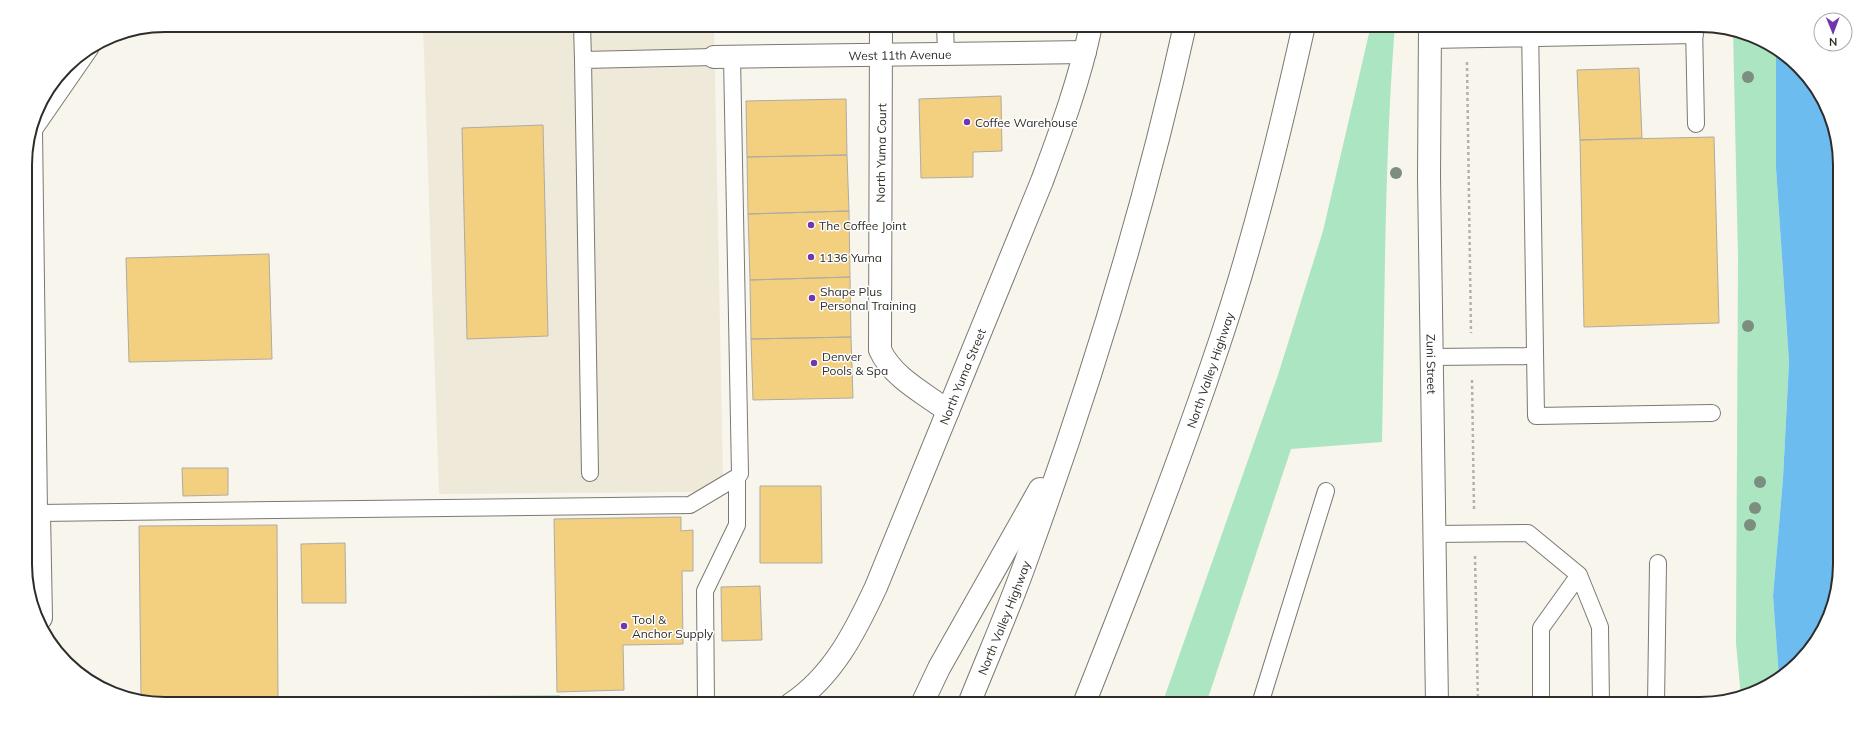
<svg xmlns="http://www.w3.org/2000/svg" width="1865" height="729" font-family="Mulish,sans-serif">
  <rect width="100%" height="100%" fill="#f8f5ed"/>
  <!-- built -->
  <path fill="#efe9da" d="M423 25H714L723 476 696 492 439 494Z"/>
  <!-- green -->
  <path fill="#ace5c1" d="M1371 25H1395C1384 163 1385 303 1382 442L1291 449 1206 704H1162L1278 375 1323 231Z
    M1733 31 1745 33 1776 53V168L1789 362 1783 478 1773 596 1779 678 1741 697 1736 643 1738 258Z
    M560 695 561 704H460V696Z
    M436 696V704H330V698Z"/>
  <!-- water -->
  <path fill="#6dbcf0" d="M1776 53 1805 73 1829 111 1839 147 1840 564C1838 578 1837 597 1832 610 1822 635 1803 665 1779 678L1773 596 1783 478 1789 362 1776 168Z"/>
  <!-- building -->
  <path fill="#f3d07f" stroke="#aeaba4" d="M457 25H540V26L457 29Z
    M1639 68 1642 138 1580 140 1577 70Z
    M1001 96 1002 151 973 152V177L921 178 919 99Z
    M846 99 847 155 747 157 746 101Z
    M543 125 548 336 467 339 462 128Z
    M1714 137 1719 323 1584 327 1580 140Z
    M847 155 849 211 748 214 747 157Z
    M849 211 850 277 750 280 748 214Z
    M269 254 272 359 129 362 126 258Z
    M850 277 851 337 751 339 750 280Z
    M851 337 853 398 753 400 751 339Z
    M182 468H228V495L183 496Z
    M760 486H821L822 563H760Z
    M681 517V531L693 530V571H682L683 644 623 645 624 690 557 692 554 519Z
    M277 525 278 697 141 698 139 526Z
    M345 543 346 603H302L301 544Z
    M760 586 762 640 722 641 721 587Z"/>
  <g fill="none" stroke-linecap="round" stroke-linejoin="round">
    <defs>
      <path id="service" d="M582 25 583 60
        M945 25 946 54
        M1530 25 1536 416 1712 413
        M1694 25 1696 124
        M1429 40 1695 35
        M90 49 34 130 39 513 690 505 737 477 740 474 732 57
        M1432 357 1535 356
        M590 473 583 60 714 57
        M1434 534 1528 533 1579 575 1600 627 1601 704
        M706 704 705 591 737 525V477
        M1260 704 1326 491
        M1541 704V628L1579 575
        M1656 704 1658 563"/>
      <g id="minor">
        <path d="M881 25 880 350C893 378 924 393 948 411"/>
        <path id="s1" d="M714 57 1085 52"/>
        <path d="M39 513 41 618"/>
      </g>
      <g id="tertiary">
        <path id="s2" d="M1430 25 1429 177 1437 704"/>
        <path id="s3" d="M791 704C833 676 855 632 876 587L1042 181C1061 130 1080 79 1091 25"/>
      </g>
      <g id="motorway">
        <path d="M922 704 939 668 1040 489"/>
        <path id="s4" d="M969 704C988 656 1009 609 1026 561 1090 386 1145 207 1185 25"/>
        <path id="s5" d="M1084 704C1131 585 1178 466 1219 344 1254 240 1280 132 1304 25"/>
      </g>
    </defs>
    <!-- service casing -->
    <use href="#service" stroke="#7c7972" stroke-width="18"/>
    <!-- minor casing -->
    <use href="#minor" stroke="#7c7972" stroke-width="24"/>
    <!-- tertiary casing -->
    <use href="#tertiary" stroke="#7c7972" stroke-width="24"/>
    <!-- motorway casing -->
    <use href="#motorway" stroke="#7c7972" stroke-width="24"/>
    <!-- path -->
    <path stroke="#b4b1ab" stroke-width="2.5" stroke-dasharray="3 3" stroke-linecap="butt" d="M1467 62 1471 333
      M1472 380 1474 509
      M1475 556 1478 704"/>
    <!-- service -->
    <use href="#service" stroke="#fff" stroke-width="16"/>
    <!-- minor -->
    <use href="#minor" stroke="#fff" stroke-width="22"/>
    <!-- tertiary -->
    <use href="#tertiary" stroke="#fff" stroke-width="22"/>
    <!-- motorway -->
    <use href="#motorway" stroke="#fff" stroke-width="22"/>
  </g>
  <!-- trees -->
  <g fill="#7c8e80">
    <circle cx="1748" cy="77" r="6"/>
    <circle cx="1396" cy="173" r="6"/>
    <circle cx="1748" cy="326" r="6"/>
    <circle cx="1760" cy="482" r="6"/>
    <circle cx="1755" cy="508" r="6"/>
    <circle cx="1750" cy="525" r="6"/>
  </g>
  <!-- markers -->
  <g fill="#7037ad" stroke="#fff" stroke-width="1.5">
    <circle cx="967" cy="122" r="4"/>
    <circle cx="811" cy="225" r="4"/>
    <circle cx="811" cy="257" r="4"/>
    <circle cx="812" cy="298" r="4"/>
    <circle cx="814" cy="363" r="4"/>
    <circle cx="624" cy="626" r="4"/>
  </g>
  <g text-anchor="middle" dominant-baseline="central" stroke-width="3" stroke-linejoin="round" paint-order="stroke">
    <!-- street labels -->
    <g font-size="12" fill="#2e2d2a" stroke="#fff">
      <text stroke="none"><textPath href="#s1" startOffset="186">West 11th Avenue</textPath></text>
      <text transform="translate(881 153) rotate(-89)">North Yuma Court</text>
      <text stroke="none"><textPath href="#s2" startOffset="339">Zuni Street</textPath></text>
      <text stroke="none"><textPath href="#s5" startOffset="357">North Valley Highway</textPath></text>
      <text stroke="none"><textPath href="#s3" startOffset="374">North Yuma Street</textPath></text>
      <text stroke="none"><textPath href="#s4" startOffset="93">North Valley Highway</textPath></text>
    </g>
    <!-- poi labels -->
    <g font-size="12" fill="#2e2d2a" stroke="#fff" text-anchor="start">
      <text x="975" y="122">Coffee Warehouse</text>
      <text x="819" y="225">The Coffee Joint</text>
      <text x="819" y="257">1136 Yuma</text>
      <text x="820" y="291">Shape Plus<tspan x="820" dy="14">Personal Training</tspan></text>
      <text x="822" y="356">Denver<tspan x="822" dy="14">Pools &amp; Spa</tspan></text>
      <text x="632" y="619">Tool &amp;<tspan x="632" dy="14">Anchor Supply</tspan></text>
    </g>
  </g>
  <!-- crop -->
  <path d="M0 0H1865V729H0ZM165 32H1700A133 133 0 0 1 1833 165V564A133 133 0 0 1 1700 697H165A133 133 0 0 1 32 564V165A133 133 0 0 1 165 32Z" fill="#fff" fill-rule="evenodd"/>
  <path fill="none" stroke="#2e2d2a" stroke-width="2" d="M165 32H1700A133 133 0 0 1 1833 165V564A133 133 0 0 1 1700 697H165A133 133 0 0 1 32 564V165A133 133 0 0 1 165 32Z"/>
  <!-- north arrow -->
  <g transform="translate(1833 32) rotate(179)"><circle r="19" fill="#ffffff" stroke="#ababaa"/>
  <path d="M0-3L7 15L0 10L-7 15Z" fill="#7037ad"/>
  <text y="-6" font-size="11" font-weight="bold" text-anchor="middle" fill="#2e2d2a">N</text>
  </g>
</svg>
